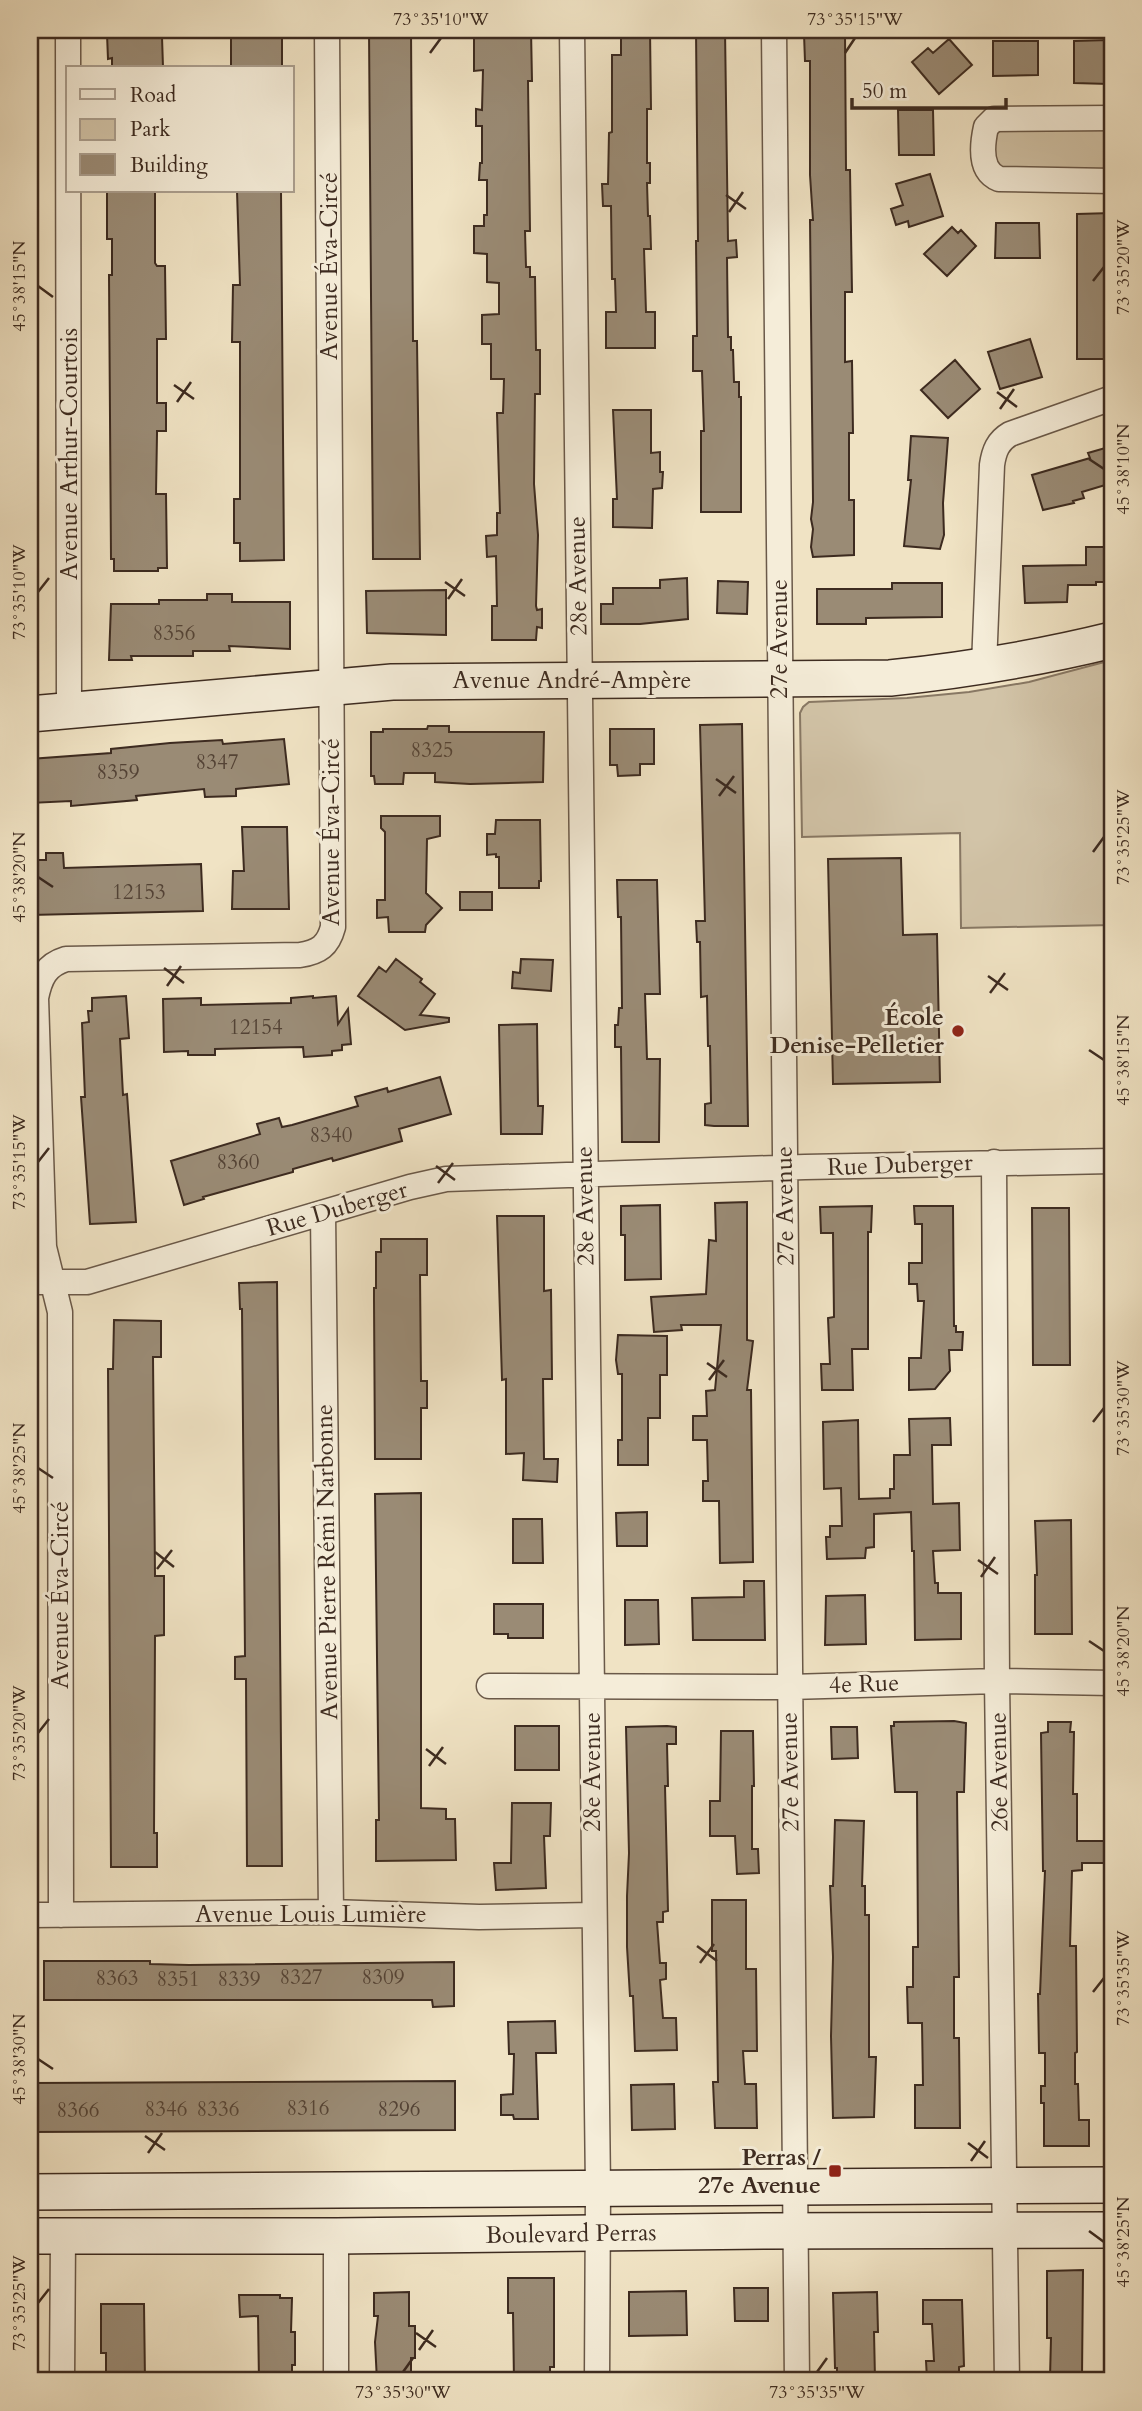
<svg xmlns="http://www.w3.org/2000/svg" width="1142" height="2411" font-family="Cardo,serif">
  <rect width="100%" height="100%" fill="#f0e3c4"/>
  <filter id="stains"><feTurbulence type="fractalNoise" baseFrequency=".00286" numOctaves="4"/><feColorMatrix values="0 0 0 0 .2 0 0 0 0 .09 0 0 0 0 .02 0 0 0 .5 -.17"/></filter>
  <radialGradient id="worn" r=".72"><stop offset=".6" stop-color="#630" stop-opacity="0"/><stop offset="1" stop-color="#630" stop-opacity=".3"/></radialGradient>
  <!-- green -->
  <path fill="#d2c4a8" stroke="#887864" stroke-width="2" d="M1112 128V169H997L993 137 1001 130Z
    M1112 660V925L961 928 960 833 802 837 800 713 803 707 809 702 907 698 969 692 1029 682Z"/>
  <!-- building -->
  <path fill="#9a8b75" stroke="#3d2b20" stroke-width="2" d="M231 30H282V68H231Z
    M369 30H411L413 341H417L420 559H373Z
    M474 30H531L532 81H528L530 231H525L526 267H530V277H535L536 350H540V394H535L534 484 538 535 536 606 537 610 542 609V628L537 627 536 640H492V606H497L496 556 487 557 486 536 497 535V513H500L497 413H503L504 379H491V344H482V315L499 314V283L487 282V254L474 253V226H484V215H487V180H479L480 163H482V126H476V109L482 110 483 70 474 71Z
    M621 30H650L651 109H647V163H650V183H647L648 216H650L651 249H644L646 312H655V348H606V312H616L615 279H612L611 206H603L602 184H608L609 133 612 132V55H621Z
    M696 30H725L728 241 736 240 737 257 727 258 728 337H731V350H733L734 382H739V397H741V512H701V431H704L702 371H693V336H697L696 241H698Z
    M810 30H828V34H845L846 170H850L852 292H845V362L852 361 853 433H849V500H854V555L813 557 811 547 813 529 811 519 813 502 810 220H813L810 175V61H805L804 34H810Z
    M155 33V37H162L163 67 112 68V58L108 59 107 34Z
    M949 39 972 65 939 94 912 62 928 48 933 53Z
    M1109 40V84L1074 83V41Z
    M993 41H1038V75L993 76Z
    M898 110H933L934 155H899Z
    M930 174 943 216 909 227 908 221 896 225 891 209 903 205 896 184Z
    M107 191H155V263L157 266H165L166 339H157V403H166V431H157V434L156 494H166L167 568H158V571H114V559H111L109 275H112V239H107Z
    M237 191H281L284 560 240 561V543H234V499H240V342H232L233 285H240Z
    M1112 213V359H1077V214Z
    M996 223H1039L1040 258H995Z
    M952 227 958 233 961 230 976 246 947 276 924 254Z
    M1030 339 1042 377 1000 389 988 352Z
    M955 360 980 389 948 418 921 390Z
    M613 410H651V453L660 452V472H663L662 488 653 489 652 528 613 527V499H617Z
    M911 436 948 438 943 503 944 535 940 549 904 546 911 480H908Z
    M1112 446V483L1082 492 1084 498 1073 501 1074 503 1043 510 1032 475 1090 458 1088 453Z
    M1086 547H1112V582H1096V585H1068L1067 602 1025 603 1023 566 1086 565Z
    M687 578 688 619 640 624H601V604H613V588H660V580Z
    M718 581 748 582 747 614 717 613Z
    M892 583H942V617L866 618V624H817V589H892Z
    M446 590V635L367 633 366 591Z
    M207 594H232V602H290V649L229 646 230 651H193V656H131L132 660H109L111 604H159V600H207Z
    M742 724 748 1126H714L705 1125V1104L711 1103 710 1046H708L707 996 701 997 700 942H697L696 921H705L700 725Z
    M428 726H449V732H544L543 782 470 784 435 782V773H404L403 784H375L374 776H371V732H383V729H427Z
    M610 729H654V764H640V775L618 776 617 765H610Z
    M284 739 289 784 236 789V796L205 797 204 789 136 796 137 800 71 806V801L30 803V759L111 753V749L170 743 222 740 223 744Z
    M381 816H440V836L427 839 426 893 442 908 426 925 425 932H389L388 917 377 918V900H385V832L381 828Z
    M496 820H540L541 881H539V888H499V857H496V854L487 855V834H495Z
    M242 827H287L289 909H232L233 871H244Z
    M46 853H63L64 868 201 864 203 911 30 915V867L36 860H46Z
    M901 858 903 935 937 934 940 1082 833 1084 828 859Z
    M617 880H657L660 994H645L647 1059H660L659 1142H622L621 1047H615V1025H618L619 1008H622L621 917H618Z
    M460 892H492V910H460Z
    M396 959 422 979 420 982 435 994 420 1015 449 1018V1022L405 1030 358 996 379 967 386 972Z
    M521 959 553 960 551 991 512 988 513 972 520 973Z
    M126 996 129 1038 120 1039 123 1095 127 1094 136 1222 90 1224 81 1097H85L82 1023 89 1022 88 1011H92V998Z
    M313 996V998L336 996 338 1024 348 1009 351 1044 342 1045V1050L332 1051V1055L304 1057 303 1047 215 1049V1055H188V1051L164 1052 163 999 201 998V1005L291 1003V998Z
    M537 1024 538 1106H543L542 1134H501L499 1025Z
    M440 1077 451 1114 399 1129 402 1141 333 1161 332 1158 293 1169V1172L203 1197 204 1199 184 1205 171 1161 260 1134 257 1124 279 1118 282 1127 292 1125 358 1106 355 1097 387 1088 388 1092Z
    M747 1202V1340L753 1341 747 1390H751L753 1562 720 1563 719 1501H703V1481H708L707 1440H693V1416H707L706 1391 715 1390 721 1325H681L682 1330 654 1332 651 1297 706 1294 709 1240 716 1241 715 1203Z
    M660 1205 661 1279 625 1280V1235H621V1206Z
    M872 1206 871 1232H868V1349H852L853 1390H822L821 1364H830L828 1318 834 1317 833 1233H821L820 1207Z
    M914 1206H953L954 1326H956V1332H963L962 1350H949L950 1371 935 1389 909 1390V1358H921L924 1301H918L917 1284H909V1263H922V1224H915Z
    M1032 1208H1069L1070 1365H1033Z
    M497 1216H544V1291L551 1290 552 1379H543L544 1459H558L557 1482 523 1480 524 1453 506 1454V1379L502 1380Z
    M381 1239H427V1275H420L421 1381H427V1408H421V1459H375L374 1300V1288H376V1252H381Z
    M277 1282 282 1866H247L246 1679H235V1657L245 1656 242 1309H240L239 1283Z
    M114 1320 161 1321V1357H153L155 1576H164V1635L155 1636 154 1833H157V1867H111L108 1369H113Z
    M618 1335 667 1336V1375H660V1418H648V1465H618V1440H622V1374H618L616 1360Z
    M950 1418 951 1445H932L933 1504 959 1503 960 1550 933 1551 935 1583H938V1593H961V1639L915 1640 914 1551H912L911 1512 874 1514V1547L866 1548 865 1558 827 1559 826 1537H830V1526H842L841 1488 824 1489 823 1422 858 1420 859 1499 890 1498V1489H894V1455H910L909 1419Z
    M421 1493V1808L446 1809V1819H455L456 1860 376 1861V1820H379L375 1494Z
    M647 1512V1546H617L616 1513Z
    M513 1519H542L543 1563H513Z
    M1071 1520 1072 1634H1035V1575H1037L1035 1521Z
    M744 1581H764L765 1640H693L692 1598 744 1597Z
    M865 1595 866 1644 825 1645 826 1596Z
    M625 1600H658L659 1644 625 1645Z
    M494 1604H543V1638H508V1634H494Z
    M954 1721 966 1723 964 1792H957L959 1977H954V2038H959L960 2128H915V2085H923L922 2023H908L907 1987H913V1947H918L917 1792H895L891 1726H894V1722Z
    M1048 1722H1071L1070 1732H1074L1073 1794H1077V1841H1112V1863H1082V1870L1072 1871 1070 1946H1076L1077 2052 1075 2053V2084H1078L1079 2120H1089V2146H1044V2103H1041V2086H1045V2053H1039L1038 1994H1040L1045 1871H1043L1041 1733 1048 1732Z
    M515 1726H559V1770H515Z
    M667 1726 676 1727V1744H667L668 1786H665L668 1911 663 1912V1922H657L660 1963H666V1979L660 1980 663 2018H676L677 2050 635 2051 633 1996H630L627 1947V1896L629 1853 626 1727Z
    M831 1727H857L858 1758 832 1759Z
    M721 1731H753L754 1786H752V1849H758L759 1873 737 1874 735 1836H710V1801H720Z
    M512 1803H551L550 1836H544L546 1888 496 1890 494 1863H511Z
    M835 1820 864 1821 862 1886H865V1915H869V2057H876L874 2117 833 2118 831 2036 833 1957 830 1886H833Z
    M712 1900H746V1969H756L757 2051H743L745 2084H756L757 2128H715L713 2082H718L717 2012 716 1951H712Z
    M44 1961H150V1964L189 1965 454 1962V2006L433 2007 432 2000H44Z
    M555 2021 556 2053H536L538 2119H514L513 2115H501V2095L513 2094 514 2054H509L508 2022Z
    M455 2081V2130L30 2132V2083Z
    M674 2084 675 2129 632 2130 631 2085Z
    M1083 2270 1082 2377 1050 2378 1051 2338H1047V2271Z
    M508 2278H554V2367H550V2381H514L513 2313H508Z
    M734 2288H768V2321H735Z
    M686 2291 687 2335 629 2336V2292Z
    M409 2292V2326H415V2358H411V2381H377L375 2342 378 2316H374V2293Z
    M877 2292 878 2332H874L875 2379 837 2380V2368H835L833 2293Z
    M239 2295H280V2298H292L291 2332H295V2365H292V2381H259L258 2316 240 2317Z
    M923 2300H962L964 2366 959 2367V2377L927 2379 926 2361H934L932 2324H923Z
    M101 2304H144L145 2381H106V2353H101Z"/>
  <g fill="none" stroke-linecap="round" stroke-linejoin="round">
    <defs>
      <path id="street" d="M68 30 69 710
        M572 30 598 2189 597 2381
        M774 30 797 2381
        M1112 118 994 119 986 127C982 145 979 171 999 179L1112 181
        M984 666 992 465C994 451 998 441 1010 434L1112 398
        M994 1162 997 1681 1007 2381
        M323 1213 331 1912
        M30 1282H87L410 1187 446 1179 805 1167 1112 1161
        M489 1686 790 1687 997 1681 1112 1683
        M30 1915 331 1912 479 1917 593 1915
        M61 1915 60 1312 44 1247 36 998C40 978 46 965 66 959L300 955C319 952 328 946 333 927L327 30
        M62 2381 63 2236
        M336 2381V2236"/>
      <path id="secondary" d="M30 714 392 682 890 678C966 670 1039 658 1112 640
        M30 2192 1112 2185
        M30 2236H336L763 2231 1112 2230"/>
    </defs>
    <!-- street casing -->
    <use href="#street" stroke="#6a5949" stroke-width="27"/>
    <!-- secondary casing -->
    <use href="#secondary" stroke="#3d2b20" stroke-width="38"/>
    <!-- street -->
    <use href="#street" stroke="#f5edd9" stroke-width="24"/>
    <!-- secondary -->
    <use href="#secondary" stroke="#f5edd9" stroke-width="35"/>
  </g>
  <!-- ticks -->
  <path fill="none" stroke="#3d2b20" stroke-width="2.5" d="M430 53 441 38M845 53 855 38M726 195 746 209M729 212 743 192M1093 281 1104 267M38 286 53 297M174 385 194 399M997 392 1017 407M177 402 191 382M1000 409 1014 389M1089 459 1104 469M445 582 465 596M38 592 49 578M448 599 462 579M716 779 736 793M719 796 734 776M1093 852 1104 837M38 877 53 887M164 968 184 983M988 976 1008 990M167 986 181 966M990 993 1005 973M1089 1050 1104 1060M38 1162 49 1148M436 1166 455 1180M438 1183 453 1163M707 1363 727 1377M709 1380 724 1360M1093 1422 1104 1408M38 1468 53 1478M155 1552 174 1567M978 1560 998 1574M157 1569 172 1550M981 1577 995 1557M1089 1641 1104 1651M38 1733 49 1719M426 1749 446 1764M429 1766 443 1747M697 1946 717 1961M700 1963 714 1944M1093 1992 1104 1978M38 2059 53 2069M145 2136 165 2150M968 2143 988 2158M148 2153 162 2133M971 2161 985 2141M1089 2231 1104 2242M38 2303 49 2289M416 2333 436 2347M419 2350 433 2330M403 2372 413 2358M817 2372 827 2358"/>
  <!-- markers -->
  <g fill="#8f2418" stroke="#f5edd9" stroke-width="2.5">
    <circle cx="958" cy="1031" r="7"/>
    <rect x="828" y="2164" width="14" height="14" rx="3.5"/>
  </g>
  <g text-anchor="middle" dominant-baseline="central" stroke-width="6" stroke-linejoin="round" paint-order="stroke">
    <!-- number labels -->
    <g font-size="21" fill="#544335">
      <text x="174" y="633">8356</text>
      <text x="432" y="750">8325</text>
      <text x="217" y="762">8347</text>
      <text x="118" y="772">8359</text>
      <text x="139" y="892">12153</text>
      <text x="256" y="1027">12154</text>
      <text x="331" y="1135">8340</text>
      <text x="238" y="1162">8360</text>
      <text x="301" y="1977">8327</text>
      <text x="383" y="1977">8309</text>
      <text x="117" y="1978">8363</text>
      <text x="178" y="1979">8351</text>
      <text x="239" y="1979">8339</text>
      <text x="308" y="2108">8316</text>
      <text x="166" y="2109">8346</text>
      <text x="218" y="2109">8336</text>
      <text x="399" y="2109">8296</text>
      <text x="78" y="2110">8366</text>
    </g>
    <!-- street labels -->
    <g font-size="24" fill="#3d2b20" stroke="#f5edd9">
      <text transform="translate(329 266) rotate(-90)">Avenue Éva-Circé</text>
      <text transform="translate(69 454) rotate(-90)">Avenue Arthur-Courtois</text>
      <text transform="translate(578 576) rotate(-91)">28e Avenue</text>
      <text transform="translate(779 639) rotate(-90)">27e Avenue</text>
      <text x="572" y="680">Avenue André-Ampère</text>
      <text transform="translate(331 832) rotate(-90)">Avenue Éva-Circé</text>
      <text transform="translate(900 1165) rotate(-2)">Rue Duberger</text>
      <text transform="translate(585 1206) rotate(-91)">28e Avenue</text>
      <text transform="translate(785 1206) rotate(-91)">27e Avenue</text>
      <text transform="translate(337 1209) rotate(-16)">Rue Duberger</text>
      <text transform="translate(327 1562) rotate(-91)">Avenue Pierre Rémi Narbonne</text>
      <text transform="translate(60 1595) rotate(-90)">Avenue Éva-Circé</text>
      <text transform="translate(864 1684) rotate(-2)">4e Rue</text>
      <text transform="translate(592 1772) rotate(-90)">28e Avenue</text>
      <text transform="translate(790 1772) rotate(-91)">27e Avenue</text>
      <text transform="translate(999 1772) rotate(-91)">26e Avenue</text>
      <text x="311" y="1914">Avenue Louis Lumière</text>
      <text transform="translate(571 2234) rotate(-1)">Boulevard Perras</text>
    </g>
    <!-- poi labels -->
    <g font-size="24" font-weight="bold" fill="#3d2b20" stroke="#f5edd9" text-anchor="end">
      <text x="944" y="1017">École<tspan x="944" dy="28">Denise-Pelletier</tspan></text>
      <text x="821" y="2157">Perras /<tspan x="821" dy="28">27e Avenue</tspan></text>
    </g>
  </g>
  <!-- margin -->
  <rect width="1142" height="2411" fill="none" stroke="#f0e3c4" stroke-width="77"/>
  <!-- legend -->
  <rect x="66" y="66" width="228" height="126" fill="#f5edd9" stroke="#ab9f8f" stroke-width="2"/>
  <rect x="80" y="89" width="35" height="10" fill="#f5edd9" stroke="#ab9f8f" stroke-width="2"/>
  <text x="130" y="102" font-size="21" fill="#3d2b20">Road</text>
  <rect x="80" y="119" width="35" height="21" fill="#d2c4a8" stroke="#ab9f8f" stroke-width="2"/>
  <text x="130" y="136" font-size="21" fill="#3d2b20">Park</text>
  <rect x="80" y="154" width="35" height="21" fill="#9a8b75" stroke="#ab9f8f" stroke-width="2"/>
  <text x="130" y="172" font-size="21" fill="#3d2b20">Building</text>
  <!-- scale -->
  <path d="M852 98v10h154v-10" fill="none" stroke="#3d2b20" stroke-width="3.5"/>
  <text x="862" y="98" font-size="21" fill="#3d2b20" stroke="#f5edd9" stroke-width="5" paint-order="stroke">50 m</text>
  <rect x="38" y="38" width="1066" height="2334" fill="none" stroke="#3d2b20" stroke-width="2.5"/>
  <g font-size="18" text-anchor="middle" fill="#3d2b20">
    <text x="441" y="25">73°35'10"W</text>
    <text x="855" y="25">73°35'15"W</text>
    <text transform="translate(1123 267) rotate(-90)" y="6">73°35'20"W</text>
    <text transform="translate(19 286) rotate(-90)" y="6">45°38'15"N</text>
    <text transform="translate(1123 469) rotate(-90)" y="6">45°38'10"N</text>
    <text transform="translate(19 592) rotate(-90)" y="6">73°35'10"W</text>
    <text transform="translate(1123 837) rotate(-90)" y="6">73°35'25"W</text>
    <text transform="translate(19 877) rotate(-90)" y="6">45°38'20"N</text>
    <text transform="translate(1123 1060) rotate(-90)" y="6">45°38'15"N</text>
    <text transform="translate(19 1162) rotate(-90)" y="6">73°35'15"W</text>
    <text transform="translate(1123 1408) rotate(-90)" y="6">73°35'30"W</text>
    <text transform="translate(19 1468) rotate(-90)" y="6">45°38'25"N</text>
    <text transform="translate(1123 1651) rotate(-90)" y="6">45°38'20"N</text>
    <text transform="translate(19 1733) rotate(-90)" y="6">73°35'20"W</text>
    <text transform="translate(1123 1978) rotate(-90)" y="6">73°35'35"W</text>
    <text transform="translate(19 2059) rotate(-90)" y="6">45°38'30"N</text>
    <text transform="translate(1123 2242) rotate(-90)" y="6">45°38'25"N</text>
    <text transform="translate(19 2303) rotate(-90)" y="6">73°35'25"W</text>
    <text x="403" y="2398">73°35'30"W</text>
    <text x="817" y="2398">73°35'35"W</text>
  </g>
  <rect width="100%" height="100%" filter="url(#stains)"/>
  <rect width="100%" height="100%" fill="url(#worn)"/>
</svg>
